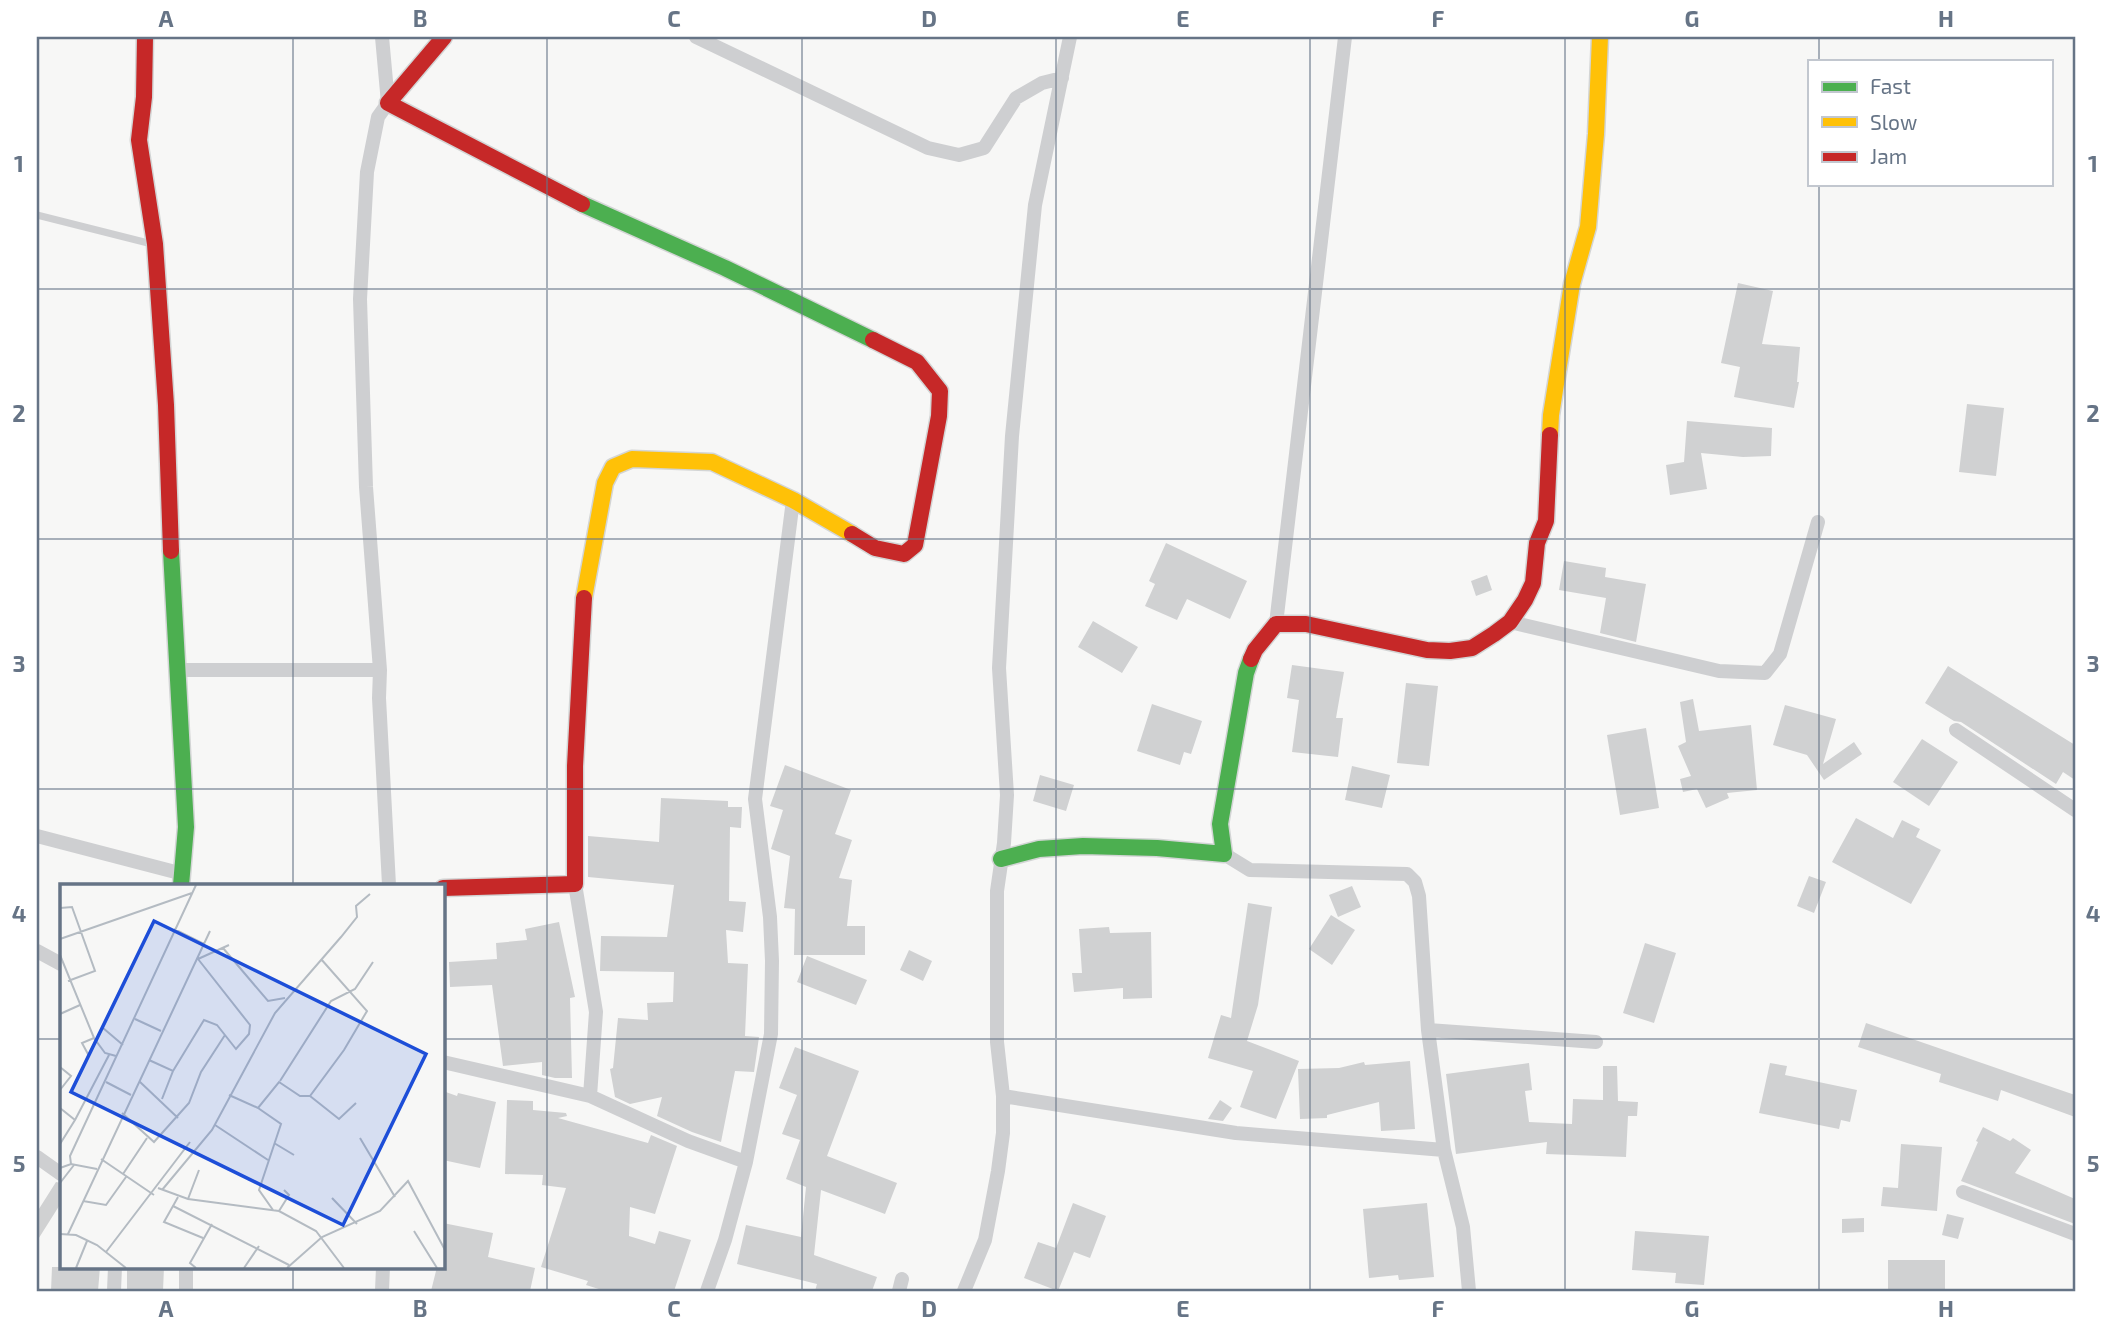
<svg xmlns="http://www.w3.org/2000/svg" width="2112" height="1328" font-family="'Exo 2',sans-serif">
  <rect width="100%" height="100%" fill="#f7f7f6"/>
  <!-- building -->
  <path fill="#d0d1d2" d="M1738 283 1773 291 1762 344 1800 347 1797 382H1799L1794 408 1734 397 1740 367 1721 363Z
    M1967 404 2004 408 1996 476 1959 472Z
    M1687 421 1772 428 1771 456 1743 457 1701 453 1707 489 1670 495 1666 465 1684 462Z
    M1166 543 1247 581 1230 619 1187 599 1177 620 1145 606 1155 584 1149 581Z
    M1564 561 1606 568 1605 577 1646 584 1636 642 1600 633 1606 598 1559 590Z
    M1487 575 1492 590 1476 596 1471 581Z
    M1093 621 1138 647 1122 673 1078 647Z
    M1292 665 1344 672 1336 718H1343L1338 757 1292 752 1299 700 1287 698Z
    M1948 666 2075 745V780L2063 772 2056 784 1961 722 1954 721 1925 703Z
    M1406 683 1438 686 1429 766 1397 763Z
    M1693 699 1699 731 1751 725 1757 790 1727 793 1729 798 1706 808 1697 789 1683 792 1680 779 1691 776 1678 746 1686 742 1680 702Z
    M1152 704 1202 721 1191 754 1184 752 1180 765 1137 751Z
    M1785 705 1836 719 1823 764 1854 742 1862 754 1824 780 1807 755 1773 745Z
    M1646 728 1659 808 1620 815 1607 735Z
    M1922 739 1958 762 1929 806 1893 782Z
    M785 765 851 790 835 834 852 840 839 878 852 880 847 926H865V955H794L795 909 784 908 790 856 771 849 783 810 770 806Z
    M1352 766 1390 775 1382 808 1345 800Z
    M1040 775 1074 785 1066 811 1033 801Z
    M661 798 728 801V807H742L741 828 730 827 729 901 746 902 743 932 726 930 728 963 748 964 745 1036 759 1037 754 1072 735 1071 721 1142 692 1132 657 1116 662 1097 630 1104 615 1097 610 1069 613 1068 618 1018 648 1020 647 1003 673 1002 674 972 600 971 601 936 667 937 674 885 588 877V836L659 842Z
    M1856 818 1893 838 1902 820 1920 829 1916 837 1941 850 1911 904 1832 862Z
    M1809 876 1826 882 1814 913 1797 906Z
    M1352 886 1361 907 1338 917 1329 895Z
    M1248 903 1272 907 1258 1005 1247 1041 1299 1061 1276 1119 1240 1107 1253 1071 1208 1058 1221 1015 1231 1018Z
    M1331 915 1355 930 1332 965 1309 949Z
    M559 922 575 997 570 998 572 1078H555L542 1075V1062L503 1066 492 985 450 987 449 962 497 959 496 943 527 940 525 929Z
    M1109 927 1110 933 1151 932 1152 998 1123 999V988L1074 992 1072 973H1082L1079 929Z
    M1645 943 1676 953 1654 1023 1623 1013Z
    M909 950 932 961 923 981 900 970Z
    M807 956 867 980 856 1005 797 982Z
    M1866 1023 2075 1095V1117L2001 1090 1998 1101 1939 1082 1941 1074 1858 1047Z
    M795 1047 859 1071 827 1156 897 1183 885 1214 821 1190 814 1255 877 1277 872 1291H815L817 1284 737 1264 746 1225 801 1237 806 1187 786 1179 800 1140 782 1134 797 1095 779 1088Z
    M1410 1061 1415 1129 1381 1131 1379 1102 1327 1115V1118L1300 1119 1298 1069 1339 1068 1364 1062 1365 1065Z
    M1529 1063 1532 1090 1525 1091 1529 1122 1572 1124 1573 1099 1603 1100V1066H1617L1618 1101 1638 1102 1637 1116H1628L1626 1157 1546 1154 1547 1142 1456 1154 1446 1074Z
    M1770 1063 1787 1066 1785 1075 1857 1090 1850 1122 1841 1120 1839 1129 1759 1113Z
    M443 1091 457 1096 458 1093 496 1102 480 1168 443 1160Z
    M507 1100 533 1101V1110L566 1113 567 1116 558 1118 648 1143 651 1135 677 1146 655 1214 630 1207 629 1236 655 1244 659 1231 691 1240 674 1291H605L586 1285 588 1281 541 1267 566 1188 542 1185 543 1175 505 1174Z
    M1220 1100 1232 1108 1223 1121 1208 1119Z
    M1983 1127 2010 1141 2013 1138 2031 1150 2015 1173 2075 1199V1224L1961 1181 1978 1142 1976 1141Z
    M1901 1144 1942 1147 1937 1211 1881 1206 1883 1187 1898 1188Z
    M56 1182 61 1183V1203L37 1241V1212Z
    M1073 1203 1106 1216 1090 1258 1074 1252 1058 1291 1024 1278 1038 1242 1056 1248Z
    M1427 1203 1434 1277 1399 1280 1398 1275 1369 1278 1363 1209Z
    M1947 1214 1964 1218 1958 1239 1942 1235Z
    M1864 1218V1232L1842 1233V1219Z
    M443 1223 493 1233 488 1257 535 1268 530 1291H431L437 1267H443Z
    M1635 1231 1709 1236 1704 1285 1675 1283 1676 1273 1632 1270Z
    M1888 1260H1945V1291H1888Z
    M52 1267H100L98 1291H51Z
    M127 1267H164L163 1291H127Z"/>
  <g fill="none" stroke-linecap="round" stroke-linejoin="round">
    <defs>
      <path id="fast" d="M582 204 725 268 873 340
        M171 551 186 827 181 885
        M1001 859 1039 849 1083 846 1157 848 1224 854 1220 824 1246 673 1251 659"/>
      <path id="slow" d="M1550 435 1551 415 1572 284 1588 227 1596 134 1600 37
        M584 598 605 483 613 467 632 459 712 462 793 500 852 534"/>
      <path id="jam" d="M145 37 144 97 139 140 155 244 166 405 171 551
        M444 37 388 103 582 204
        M852 534 875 548 904 554 915 545 939 416 940 391 917 362 873 340
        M1251 659 1255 650 1276 624H1306L1427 650 1450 651 1472 648 1494 634 1510 622 1525 600 1533 583 1537 543 1546 521 1550 435
        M443 888 575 884V766L584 598"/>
    </defs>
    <!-- fast casing -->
    <use href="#fast" stroke="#d3d5d5" stroke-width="19"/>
    <!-- slow casing -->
    <use href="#slow" stroke="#d3d5d5" stroke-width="19"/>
    <!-- jam casing -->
    <use href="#jam" stroke="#d3d5d5" stroke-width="19"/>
    <!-- lane -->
    <path stroke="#cecfd1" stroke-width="7" d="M37 215 152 244"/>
    <!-- street -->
    <path stroke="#cecfd1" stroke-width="14" d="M382 37 388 103 378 117 367 172 360 299 366 487 380 670 379 698 389 885
      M696 37 928 148 959 155 984 148 1016 98 1042 83 1062 78
      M1510 622 1719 671 1765 673 1780 654 1818 522
      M1276 624 1345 37
      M178 670H380
      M1956 730 2075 810
      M37 836 183 874
      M1224 854 1250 870 1407 874 1415 882 1419 896 1428 1030 1444 1150 1463 1227 1469 1291
      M575 884 596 1012 590 1096
      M37 951 61 964
      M1428 1030 1596 1042
      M443 1062 590 1096 688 1141 746 1162
      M1003 1096 1236 1133 1444 1150
      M37 1157 61 1174
      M1963 1192 2075 1234
      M186 1267V1291
      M114 1291 115 1267
      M382 1291 383 1267
      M707 1291 725 1240 746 1162 771 1034 772 961 770 917 755 799 793 500
      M899 1291 902 1279
      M964 1291 985 1240 998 1171 1003 1133V1096L997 1042V891L1004 843 1007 795 999 668 1012 436 1035 205 1070 37"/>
    <!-- fast -->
    <use href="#fast" stroke="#4caf50" stroke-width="16"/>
    <!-- slow -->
    <use href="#slow" stroke="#ffc107" stroke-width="16"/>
    <!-- jam -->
    <use href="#jam" stroke="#c62828" stroke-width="16"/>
  </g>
  <!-- grid -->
  <path fill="none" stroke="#667486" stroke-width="2" stroke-opacity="0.55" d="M293 37V885M547 37V1291M802 37V1291M1056 37V1291M1310 37V1291M1565 37V1291M1819 37V61M1819 184V1291M37 289H2075M37 539H2075M37 789H2075M37 1039H61M443 1039H2075M293 1267V1291"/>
  <!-- overview -->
  <g transform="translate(60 884)">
    <rect width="385" height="385" fill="#f7f7f6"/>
    <path fill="none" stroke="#b4bbc2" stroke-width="2" d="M0 24 12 23 35 87 8 97M114 45 144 60M0 55 132 9M163 64 208 117 225 114M0 71 34 154 45 169 56 172M0 130 20 121M75 135 101 147M43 144 63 161M29 172 22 159 34 154M89 176 113 187 144 136 157 141 176 165 189 150 190 141 138 75 169 61M0 183 11 192 0 206M79 197 118 234M220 197 271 117 295 105 313 78M46 198 71 211M169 211 198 224 219 198 240 212H250L284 166 307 127 261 75M250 212 279 235 296 219M102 215 113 187M0 224 15 236 0 260M198 224 221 240 199 306 213 326M62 229 94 258 129 219 141 188 165 151M15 236 49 171M155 241 208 276M300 254 335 313M214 259 234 271M41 275 94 311M11 280 10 272 136 1M0 284 11 280 37 285M63 290 87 254M0 299 14 281M98 304 128 315 219 327 256 347 284 384M102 306 152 246 215 129 281 53 297 33 296 22 310 10M118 313 113 322 229 381M272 314 297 340M128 315 139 286M23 317 46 321 66 293M113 322 104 338 143 354M219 327 229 311 224 306M354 347 377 384M0 350 16 351 37 361 66 384M8 350 150 47M46 368 130 258M16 384 27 357M136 384 130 379 152 340M184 384 199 362M227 384 262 353 320 327 348 297 385 366"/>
    <path fill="#1d4ed8" fill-opacity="0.15" stroke="#1d4ed8" stroke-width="3.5" d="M94 37 366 170 283 341 11 208Z"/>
    <rect width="385" height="385" fill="none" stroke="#667486" stroke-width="3.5"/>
  </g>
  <!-- border -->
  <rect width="2112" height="1328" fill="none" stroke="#ffffff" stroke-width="77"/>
  <!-- legend -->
  <rect x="1808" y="60" width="245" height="126" fill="#ffffff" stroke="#c2c7cf" stroke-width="2"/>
  <rect x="1822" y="82" width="35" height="10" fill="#4caf50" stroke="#c2c7cf" stroke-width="2"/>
  <text x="1870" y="94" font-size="21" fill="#667486">Fast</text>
  <rect x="1822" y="117" width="35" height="10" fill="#ffc107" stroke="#c2c7cf" stroke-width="2"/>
  <text x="1870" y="130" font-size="21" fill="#667486">Slow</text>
  <rect x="1822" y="152" width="35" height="10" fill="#c62828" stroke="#c2c7cf" stroke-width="2"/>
  <text x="1870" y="164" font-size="21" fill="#667486">Jam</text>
  <rect x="38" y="38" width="2036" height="1252" fill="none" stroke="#667486" stroke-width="2.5"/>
  <g font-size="23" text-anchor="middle" font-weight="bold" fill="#667486">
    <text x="166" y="27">A</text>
    <text x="420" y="27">B</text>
    <text x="674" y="27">C</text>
    <text x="929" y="27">D</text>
    <text x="1183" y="27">E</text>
    <text x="1438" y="27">F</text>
    <text x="1692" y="27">G</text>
    <text x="1946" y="27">H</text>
    <text x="19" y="172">1</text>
    <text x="2093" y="172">1</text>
    <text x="19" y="422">2</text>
    <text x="2093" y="422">2</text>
    <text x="19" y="672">3</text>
    <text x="2093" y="672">3</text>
    <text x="19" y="922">4</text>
    <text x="2093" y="922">4</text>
    <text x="19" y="1172">5</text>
    <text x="2093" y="1172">5</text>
    <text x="166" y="1317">A</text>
    <text x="420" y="1317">B</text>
    <text x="674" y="1317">C</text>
    <text x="929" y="1317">D</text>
    <text x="1183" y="1317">E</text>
    <text x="1438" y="1317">F</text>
    <text x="1692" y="1317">G</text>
    <text x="1946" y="1317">H</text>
  </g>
</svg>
